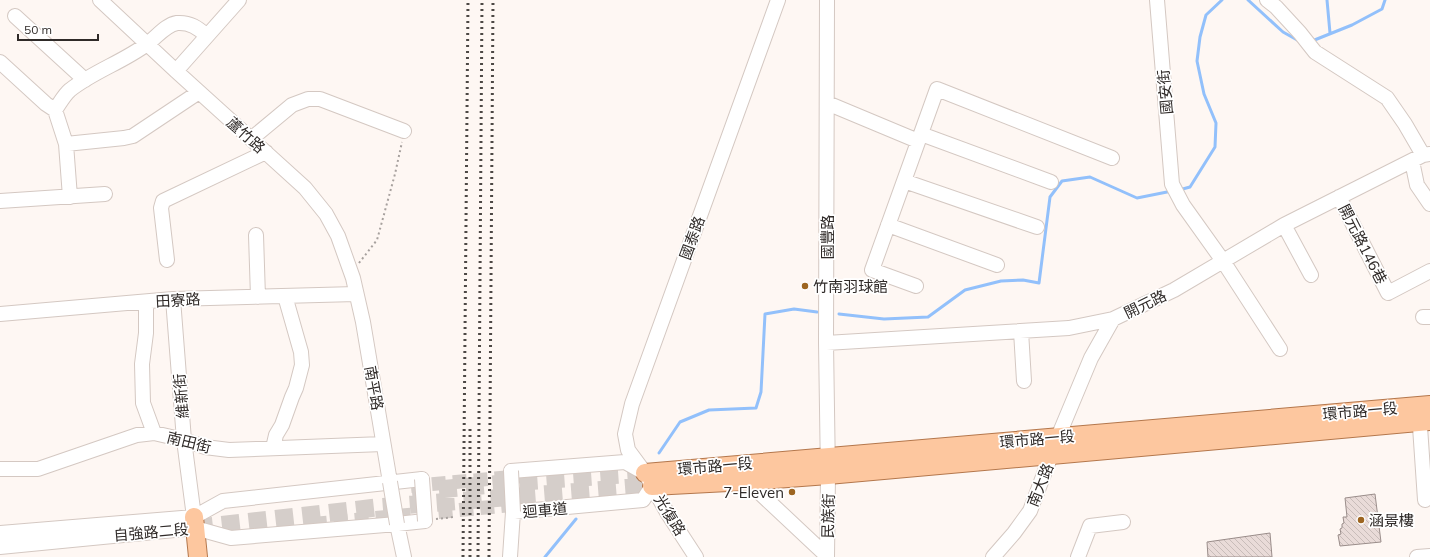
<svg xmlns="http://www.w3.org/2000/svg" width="1430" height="557" font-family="Mulish,'Noto Sans TC',sans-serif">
  <defs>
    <pattern id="building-back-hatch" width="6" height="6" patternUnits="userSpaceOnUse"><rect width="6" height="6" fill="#e9dbd8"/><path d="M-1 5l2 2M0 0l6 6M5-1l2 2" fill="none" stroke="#c8bcb9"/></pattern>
  </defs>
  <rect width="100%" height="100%" fill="#fef7f3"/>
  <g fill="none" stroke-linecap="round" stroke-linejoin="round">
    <!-- stream -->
    <path stroke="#92c0fb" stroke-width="3" d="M1248 0 1283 32 1299 41
      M1327 0 1330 33
      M1312 41 1352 25 1382 9 1385 0
      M1179 190 1190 187 1215 147 1216 123 1204 94 1197 61 1200 37 1206 15 1222 0
      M839 314 884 319 928 317 965 290 1001 281 1023 280 1039 283 1050 197 1062 181 1090 177 1137 198 1172 191
      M659 453 680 422 709 410 756 408 761 392 765 314 794 309 817 312
      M545 557 576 519"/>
  </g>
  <!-- building -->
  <path fill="url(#building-back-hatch)" stroke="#9a8d8a" d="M1375 494 1381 542 1340 546 1338 535 1341 534 1340 529 1342 528V524L1344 523 1343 517H1347L1345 498Z
    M1270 533 1272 557H1208L1207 542Z"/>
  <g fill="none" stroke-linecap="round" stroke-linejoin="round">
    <!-- minor-tunnel -->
    <path stroke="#d5ceca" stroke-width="14" stroke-dasharray="14 7" stroke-linecap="butt" d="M411 486 523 476
      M313 524 523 504"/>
    <!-- major-tunnel -->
    <path stroke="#d5ceca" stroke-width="18" stroke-dasharray="18 9" stroke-linecap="butt" d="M412 492 530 481 645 473
      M195 528 381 507 652 486"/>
    <defs>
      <path id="minor" d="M100 0 176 71 305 188 326 214 338 236 353 278 363 322 390 482
        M1157 0 1172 184 1183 205 1223 261 1280 349
        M1267 0 1276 7 1300 33 1315 52 1387 98 1405 124 1423 155
        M15 16 85 80
        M0 62 46 104 55 110
        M176 71 239 0
        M827 103 918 141
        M921 134 1051 182
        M251 139 292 105 308 99H320L404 131
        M66 144 124 138 133 136 199 92
        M1412 161 1417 185 1430 204
        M904 181 1037 227
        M70 197 66 144 55 110C60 103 64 95 70 90 94 71 123 62 147 44 157 37 165 25 177 23 190 22 198 28 207 36
        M1339 197 1388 293 1430 271
        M0 201 105 194
        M888 225 997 265
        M1284 225 1311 275
        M256 235 258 297
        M167 260 161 208 163 201 266 152
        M916 286 872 270 937 89 1112 158
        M173 299 184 440 194 517
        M146 302V333L142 364 143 403 154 433
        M0 314 173 299 356 294
        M1423 317H1430
        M1021 331 1024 381
        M826 343 1069 328 1113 319 1174 290 1284 225 1423 155 1430 154
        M1419 412 1425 500
        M273 448 276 435 282 425 292 397 296 388 302 365 301 352 285 296
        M0 469H38L137 435 154 433 184 440 205 447 229 450 383 444
        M511 471 625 462 641 471
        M747 481 827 556
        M397 524 404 557
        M0 533 194 517 223 501 422 479
        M0 547 195 528 231 538 397 524 425 521
        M510 557 513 512 643 500 652 486
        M696 557 668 514 645 473 628 450 625 434 632 404 778 0
        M827 557 828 475 826 343 827 0
        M993 557 1014 533 1030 511 1058 437 1091 358 1113 319
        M1078 557 1090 526 1123 522
        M1417 557 1430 556"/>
      <path id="major" d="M645 473 1430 405
        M652 486 747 481 828 475 1430 421
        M194 517 198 557"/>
    </defs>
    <!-- minor casing -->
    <use href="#minor" stroke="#d4c8c2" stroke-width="16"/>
    <!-- major casing -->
    <use href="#major" stroke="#b4774c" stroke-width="20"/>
    <!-- path -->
    <path stroke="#a7a19e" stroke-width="2" stroke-dasharray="2 3" stroke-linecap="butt" d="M359 263 377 240 395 174 402 142
      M436 519 454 517"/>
    <!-- minor -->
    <use href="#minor" stroke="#fff" stroke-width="14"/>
    <!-- major -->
    <use href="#major" stroke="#fdc79f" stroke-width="18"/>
    <!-- rail -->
    <path stroke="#4d4845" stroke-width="3" stroke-dasharray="2 4" stroke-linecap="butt" d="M463 557 468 0
      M470 557V429
      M478 557 482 0
      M489 557 493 0"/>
    <defs>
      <path id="minor-bridge" d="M511 471 513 512
        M422 479 425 521
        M390 482 397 524"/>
    </defs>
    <!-- minor-bridge casing -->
    <use href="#minor-bridge" stroke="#d4c8c2" stroke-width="16" stroke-linecap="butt"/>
    <!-- minor-bridge -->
    <use href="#minor-bridge" stroke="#fff" stroke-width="14"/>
  </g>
  <!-- markers -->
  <g fill="#9d6521" stroke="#fff" stroke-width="1.5">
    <circle cx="805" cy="286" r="4"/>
    <circle cx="792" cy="492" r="4"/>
    <circle cx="1361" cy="520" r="4"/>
  </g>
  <g text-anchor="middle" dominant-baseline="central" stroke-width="3.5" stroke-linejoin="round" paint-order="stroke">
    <!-- street labels -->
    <g font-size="15" fill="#2f2a28" stroke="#fff">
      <text transform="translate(1165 92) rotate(-95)">國安街</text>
      <text transform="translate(246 135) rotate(42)">蘆竹路</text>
      <text transform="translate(827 237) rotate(-90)">國豐路</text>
      <text transform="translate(692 238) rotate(-70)">國泰路</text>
      <text transform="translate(1363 244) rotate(63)">開元路146巷</text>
      <text transform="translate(178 300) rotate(-3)">田寮路</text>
      <text transform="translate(1145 304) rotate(-26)">開元路</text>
      <text transform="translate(374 388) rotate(80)">南平路</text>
      <text transform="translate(181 396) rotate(-95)">維新街</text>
      <text transform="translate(1360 411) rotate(-5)">環市路一段</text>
      <text transform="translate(1037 439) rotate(-5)">環市路一段</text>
      <text transform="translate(189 442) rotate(14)">南田街</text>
      <text transform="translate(715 466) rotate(-5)">環市路一段</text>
      <text transform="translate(1040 485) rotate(-68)">南大路</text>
      <text transform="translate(545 510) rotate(-5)">迴車道</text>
      <text transform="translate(670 515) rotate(58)">光復路</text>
      <text transform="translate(828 516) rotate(-89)">民族街</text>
      <text transform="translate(151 532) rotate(-5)">自強路二段</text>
    </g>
    <!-- poi labels -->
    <g font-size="15" fill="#2f2a28" stroke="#fff" text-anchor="start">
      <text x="813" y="286">竹南羽球館</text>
      <text x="784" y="492" text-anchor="end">7-Eleven</text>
      <text x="1369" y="520">涵景樓</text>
    </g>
  </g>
  <!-- scale -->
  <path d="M18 34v6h80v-6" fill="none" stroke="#2f2a28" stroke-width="2"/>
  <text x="24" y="34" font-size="12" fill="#2f2a28" stroke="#ffffff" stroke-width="3" paint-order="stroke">50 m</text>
</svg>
